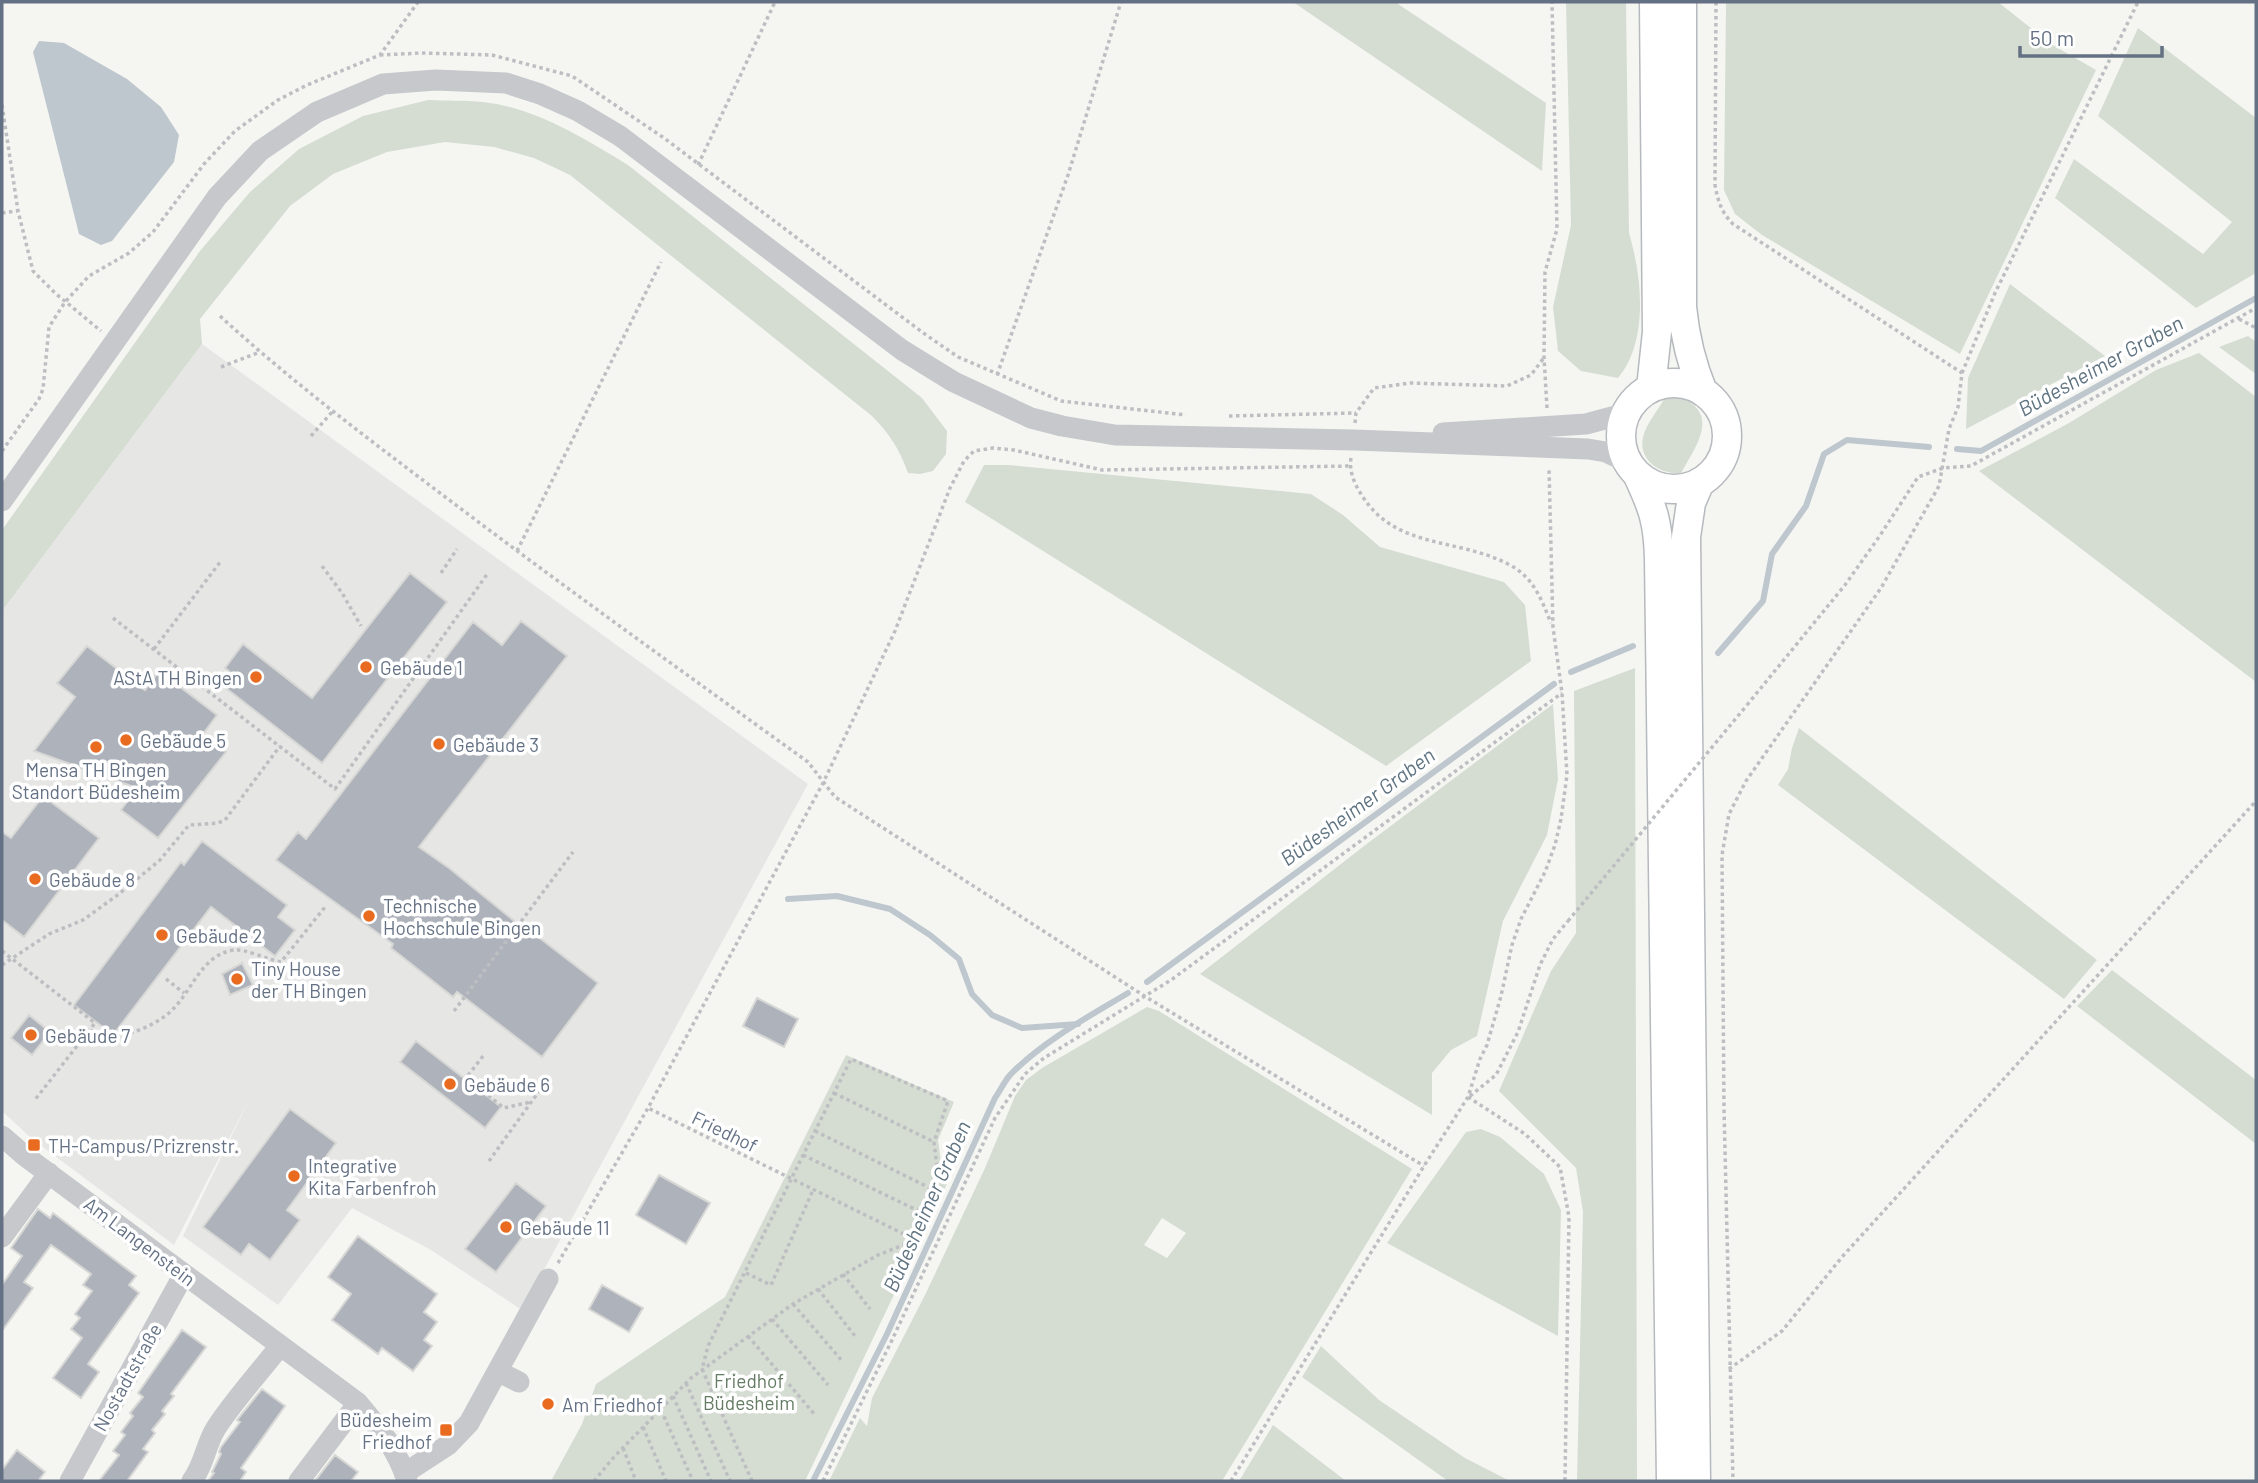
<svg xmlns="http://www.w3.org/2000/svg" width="2258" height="1483" font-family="Barlow,sans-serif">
  <rect width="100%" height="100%" fill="#f5f6f2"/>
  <!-- built -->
  <path fill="#e6e6e5" d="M202 344 808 784 522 1310 431 1250 352 1208 278 1305 183 1236 250 1098 174 1245 31 1138 2 1111V611Z"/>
  <!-- green -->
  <path fill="#d5ddd3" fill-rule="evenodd" d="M1293 2H1395L1546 103 1542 171Z
    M1566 2H1626L1629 233C1642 277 1649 341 1618 378L1581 371 1558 351 1553 307 1571 225Z
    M1726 2H1998L2051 44 2096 70 1960 354 1762 235 1735 214 1724 190Z
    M2138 28 2256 118V273L2196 308 2055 198 2074 159 2203 254 2232 222 2098 116Z
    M428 100C446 101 465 100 483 102 536 108 583 138 628 165L922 398 947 431 946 454 933 471 920 474 908 473C900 450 889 433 872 416L570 175 534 158 494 147 445 142 387 152 333 174 290 206 200 319 202 344 2 611V530L200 251 250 192 299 149 363 116Z
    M2010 284 2105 356 1966 429 1968 378Z
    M2248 336 2256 342V374L2219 347Z
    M2199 353 2256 397V682L1979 471 2069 423 2156 370Z
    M1674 395C1723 411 1697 444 1681 473 1658 475 1634 457 1645 431 1650 419 1659 409 1665 397Z
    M984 465H1009L1311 494 1343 515 1380 547 1504 582 1525 605 1531 661 1386 766 965 502Z
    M1635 668 1637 1481H1577L1583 1212 1576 1168 1499 1091 1551 971 1576 933 1574 691Z
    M1553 704 1558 779 1547 835 1503 921 1477 1036 1451 1050 1432 1073V1115L1200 974 1364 846Z
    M1799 728 2097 960 2064 999 1778 785 1788 769 1792 748Z
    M2112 970 2256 1080V1144L2077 1006Z
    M1147 1007 1159 1011 1412 1169 1222 1481H829L860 1418 867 1426 872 1398 925 1295 985 1168 1015 1096 1026 1080 1042 1068ZM1162 1218 1186 1233 1167 1258 1144 1245Z
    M846 1055 954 1102 938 1140 941 1161 954 1169 805 1481H551L582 1424 596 1384 725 1297Z
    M1481 1129 1500 1137 1544 1174 1561 1210 1558 1336 1387 1243 1466 1132Z
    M1321 1346 1379 1400 1465 1458 1510 1481H1448L1302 1377Z
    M1273 1425 1346 1481H1239Z"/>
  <!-- water -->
  <path fill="#bec7ce" d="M39 41 64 43 127 79 161 107 179 135 174 162 112 241 101 245 79 234 33 52Z"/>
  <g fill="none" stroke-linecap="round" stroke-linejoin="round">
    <!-- stream -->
    <path stroke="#bec7ce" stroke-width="6" d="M1957 449 1981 451 2256 298
      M1718 653 1763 601 1772 554 1806 506 1824 454 1847 440 1929 447
      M1571 672 1633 646
      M788 899 837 896 890 909 930 935 959 959 972 994 992 1015 1022 1028 1078 1024
      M1147 982 1554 684
      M813 1481 887 1334 995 1098C1000 1091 1004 1082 1010 1075 1043 1041 1088 1017 1128 993"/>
  </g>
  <!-- building -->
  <path fill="#aeb3bb" stroke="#d7d7d5" stroke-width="2" d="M410 573 447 602 322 763 227 689 236 677 225 668 243 644 312 698Z
    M521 621 567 656 419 847 449 868 523 928 524 926 598 983 542 1057 457 992 453 997 391 948 393 944 276 860 298 832 306 839 473 622 502 645Z
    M87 646 145 690 159 671 217 715 203 734 226 752 158 838 121 810 137 788 34 751 75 697 57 683Z
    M43 796 99 838 24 937 2 920V832L11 838Z
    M202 841 287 905 278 917 295 930 275 956 211 907 113 1035 74 1005 181 862 184 865Z
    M242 963 253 985 230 995 222 974Z
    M757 998 798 1019 784 1047 743 1026Z
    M29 1015 50 1032 32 1055 11 1038Z
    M416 1041 501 1107 485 1128 400 1062Z
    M290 1109 336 1143 287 1210 300 1220 270 1260 249 1244 241 1255 203 1227Z
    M659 1175 710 1203 686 1244 636 1215Z
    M516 1183 546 1206 496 1272 465 1249Z
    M38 1209 50 1218 53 1213 136 1276 129 1285 139 1293 88 1364 99 1372 81 1398 53 1378 82 1338 71 1329 80 1318 75 1314 92 1291 83 1285 91 1274 51 1245 24 1282 33 1288 2 1331V1285L22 1256 11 1248Z
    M358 1236 437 1294 424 1312 437 1322 424 1340 432 1346 413 1371 382 1348 378 1354 332 1320 351 1294 328 1277Z
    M602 1285 643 1308 629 1332 589 1309Z
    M182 1330 206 1347 171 1394 174 1396 162 1411 165 1414 152 1430 155 1433 143 1449 148 1452 127 1481H99L119 1455 113 1451 125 1435 121 1432 133 1416 130 1413 143 1397 138 1393Z
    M262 1389 285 1406 241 1468 246 1472 240 1481H208L214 1473 212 1472 221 1454 219 1452 221 1447 240 1422 237 1420Z
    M17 1450 45 1472 38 1481H2V1470Z
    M335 1455 358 1472 351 1481H315Z"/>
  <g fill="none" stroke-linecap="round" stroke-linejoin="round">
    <defs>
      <path id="major" d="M1682 2V307C1685 338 1691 363 1703 392
        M1621 436a53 53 0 1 1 106 0a53 53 0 1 1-106 0Z
        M1651 388 1657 332 1654 2
        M1638 476C1653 508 1658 522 1659 558L1671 1481
        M1696 1481 1686 537 1691 503 1700 482"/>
    </defs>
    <!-- major casing -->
    <use href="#major" stroke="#b6b9be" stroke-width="31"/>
    <!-- path -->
    <path stroke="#bdbec1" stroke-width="3.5" stroke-dasharray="3.5 3.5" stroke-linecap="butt" d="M1716 2 1715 185C1718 201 1721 212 1733 224L1962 373 1958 407 1949 429 1939 486 1881 588 1746 781 1729 814 1722 855 1724 1109 1733 1481
      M380 55 421 53 492 55 572 76 664 138 922 332 958 357 1061 401 1186 415
      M2 105 18 211 33 271 55 293 101 331
      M698 165 775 2
      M2 213 17 211
      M220 316C291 381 367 438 444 496 564 587 686 674 808 762L835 797 1146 997 1424 1166
      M2239 319 2256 328
      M221 367 260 352
      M1962 373 1995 293 2138 2
      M997 375 1068 175 1121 2
      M1547 408 1544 357 1545 272 1557 229 1552 2
      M1229 416 1356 413
      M1355 423 1356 413 1374 388 1410 383 1507 386 1531 375 1543 359
      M311 436 332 412
      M2 451 39 399 43 389 49 327 65 302 89 276 129 253 153 232 204 164 235 131 278 100 307 85 380 55 418 2
      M1351 458C1349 471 1354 483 1361 494 1395 550 1456 537 1508 564 1534 577 1541 599 1551 623
      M517 551 661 262
      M322 566 342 593 361 626
      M441 573 457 549
      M113 618 335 789 488 573
      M154 649 221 561
      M1747 705 1845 585 1879 537 1918 477 1943 468 1971 466 2256 308
      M2 951 95 1023 34 1101
      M2 965 49 934 83 920 119 894 160 860 189 825 218 823 225 820 280 746
      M166 979 184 993
      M454 1011 573 852
      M90 1030C107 1039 112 1039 130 1033 144 1029 158 1022 169 1013 192 993 200 955 234 950 243 948 269 960 281 962L325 907
      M483 1056 466 1078 504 1108 531 1102
      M834 1093 934 1142
      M1470 1096 1496 1075 1518 1032 1540 965 1553 939 1568 921
      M1468 1097 1525 1134 1560 1167 1569 1217 1565 1481
      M815 1131 936 1191
      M803 1155 927 1215
      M489 1161 547 1080
      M558 1263 648 1108 823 783 895 631 950 488 964 461 974 451 993 448 1014 450 1102 470 1350 466
      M746 1273 771 1285 813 1190
      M843 1274 870 1309
      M818 1289 855 1336
      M793 1304 843 1362
      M772 1319 828 1385
      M748 1336 815 1415
      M1729 1369 1782 1331 1842 1257 2256 801
      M686 1383 730 1481
      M673 1396 711 1481
      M661 1410 693 1481
      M643 1427 666 1481
      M623 1448 636 1481
      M594 1481 614 1457 691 1378 793 1304 878 1255 916 1240 648 1108
      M752 1481 702 1369 708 1346 851 1059 948 1101 934 1142 938 1175 936 1191 916 1240
      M823 1481 893 1338 995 1118 1025 1074 1044 1058 1171 980 1562 693
      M1231 1481 1424 1166 1468 1097 1480 1059 1487 1045 1501 996 1512 945 1521 919 1545 872 1555 845 1561 819 1567 775 1562 693 1553 627 1549 468"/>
    <!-- minor -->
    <path stroke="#c6c8cc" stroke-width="21" d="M1443 433 1586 424 1627 413
      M2 501 217 197 260 151 317 112 383 84 436 80 506 83 540 94 578 111 620 136 902 350 954 382 1031 418 1062 426 1115 435 1354 440 1588 449 1606 452 1627 462
      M2 1136 25 1156 358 1403C379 1428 398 1450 407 1481
      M2 1237 49 1173
      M499 1372 519 1382
      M405 1473 448 1445 469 1423 548 1279
      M70 1481 184 1274
      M192 1481C205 1463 205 1446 216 1428 235 1399 259 1373 280 1346
      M299 1481 358 1403"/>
    <!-- major -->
    <use href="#major" stroke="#fff" stroke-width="28"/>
    <!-- path-bridge -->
    <path stroke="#bdbec1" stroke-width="3.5" stroke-dasharray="3.5 3.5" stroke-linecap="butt" d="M1568 921 1747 705"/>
  </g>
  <!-- markers -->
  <g fill="#e86b1f" stroke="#fff" stroke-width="2.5">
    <circle cx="366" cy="667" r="7"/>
    <circle cx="256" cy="677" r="7"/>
    <circle cx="126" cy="740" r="7"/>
    <circle cx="439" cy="744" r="7"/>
    <circle cx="96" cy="747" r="7"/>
    <circle cx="35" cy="879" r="7"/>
    <circle cx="369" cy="916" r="7"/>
    <circle cx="162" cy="935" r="7"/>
    <circle cx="237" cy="979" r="7"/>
    <circle cx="31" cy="1035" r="7"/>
    <circle cx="450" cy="1084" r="7"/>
    <rect x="27" y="1138" width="14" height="14" rx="3.5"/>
    <circle cx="294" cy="1176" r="7"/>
    <circle cx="506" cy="1227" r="7"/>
    <circle cx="548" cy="1404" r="7"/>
    <rect x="439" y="1423" width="14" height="14" rx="3.5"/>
  </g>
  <g text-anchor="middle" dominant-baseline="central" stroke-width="7" stroke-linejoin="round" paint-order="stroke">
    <!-- poi labels -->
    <g font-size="19" fill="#647184" stroke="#fff" text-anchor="start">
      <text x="380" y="667">Gebäude 1</text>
      <text x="242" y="677" text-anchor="end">AStA TH Bingen</text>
      <text x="140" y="740">Gebäude 5</text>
      <text x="453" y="744">Gebäude 3</text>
      <text x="96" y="769" text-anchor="middle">Mensa TH Bingen<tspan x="96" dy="22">Standort Büdesheim</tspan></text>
      <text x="49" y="879">Gebäude 8</text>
      <text x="383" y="905">Technische<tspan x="383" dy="22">Hochschule Bingen</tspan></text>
      <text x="176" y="935">Gebäude 2</text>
      <text x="251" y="968">Tiny House<tspan x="251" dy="22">der TH Bingen</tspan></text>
      <text x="45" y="1035">Gebäude 7</text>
      <text x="464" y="1084">Gebäude 6</text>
      <text x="48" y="1145">TH-Campus/Prizrenstr.</text>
      <text x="308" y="1165">Integrative<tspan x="308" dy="22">Kita Farbenfroh</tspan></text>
      <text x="520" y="1227">Gebäude 11</text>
      <text x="562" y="1404">Am Friedhof</text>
      <text x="432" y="1419" text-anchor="end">Büdesheim<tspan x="432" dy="22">Friedhof</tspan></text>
    </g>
    <!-- street labels -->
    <g font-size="19" fill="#647184" stroke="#fff">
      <text transform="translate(725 1131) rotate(26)">Friedhof</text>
      <text transform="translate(140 1241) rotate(37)">Am Langenstein</text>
      <text transform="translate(127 1377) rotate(-61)">Nostadtstraße</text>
    </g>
    <!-- park labels -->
    <g font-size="19" fill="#647b63" stroke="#fff">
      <text x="749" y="1380">Friedhof<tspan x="749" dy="22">Büdesheim</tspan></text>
    </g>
    <!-- water labels -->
    <g font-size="21" font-style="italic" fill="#5f7381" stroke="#fff">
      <text transform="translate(2100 365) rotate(-29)">Büdesheimer Graben</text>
      <text transform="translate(1357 806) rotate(-36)">Büdesheimer Graben</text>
      <text transform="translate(926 1206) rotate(-66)">Büdesheimer Graben</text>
    </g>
  </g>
  <!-- border -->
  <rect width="2258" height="1483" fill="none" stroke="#647184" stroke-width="7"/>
  <!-- scale -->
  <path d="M2020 46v10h142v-10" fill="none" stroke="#647184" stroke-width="3.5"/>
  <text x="2030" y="46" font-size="21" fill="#647184" stroke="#ffffff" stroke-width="5" paint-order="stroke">50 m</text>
</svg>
